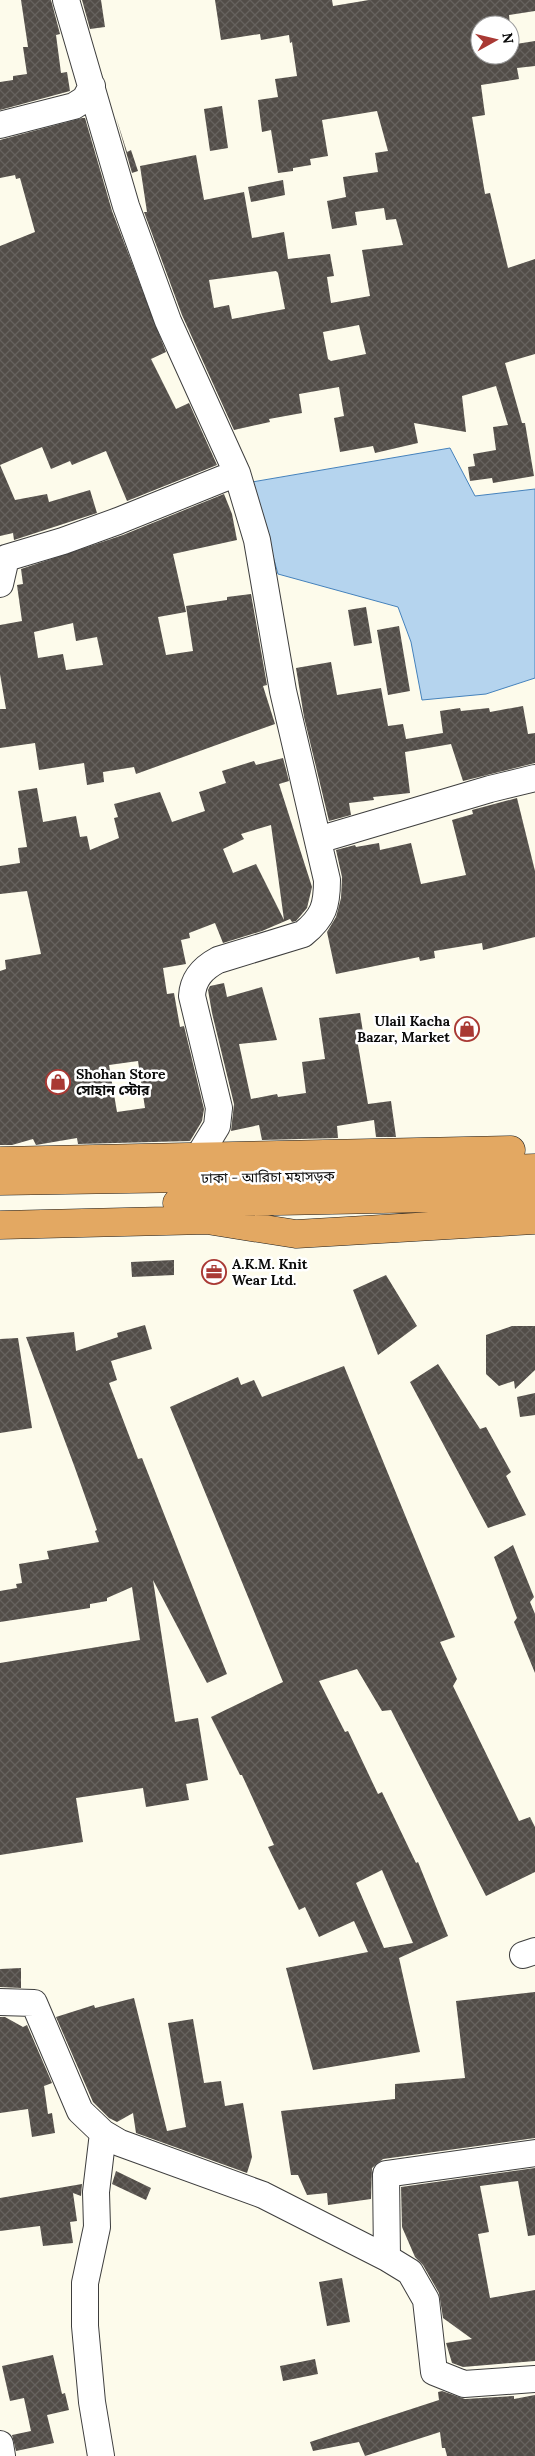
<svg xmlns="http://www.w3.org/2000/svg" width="535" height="2456" font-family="Lora,'Noto Sans Bengali',serif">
  <defs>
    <pattern id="building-cross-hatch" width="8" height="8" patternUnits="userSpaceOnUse" patternTransform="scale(1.25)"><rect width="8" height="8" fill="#524d48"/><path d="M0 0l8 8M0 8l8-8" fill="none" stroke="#66625e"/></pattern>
  </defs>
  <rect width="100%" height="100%" fill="#fdfbeb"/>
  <!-- water -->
  <path fill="#b5d4ee" stroke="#4582bc" d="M450 448 475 496 535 489V678L486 694 422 700 411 642 398 607 278 574 252 482Z"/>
  <!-- building -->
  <path fill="url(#building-cross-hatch)" fill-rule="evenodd" d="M21 0H51L60 34 56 35 61 73 67 72 70 91 0 110V82L13 80V76L27 74 23 47H28Z
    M82 0H101L105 27 90 29Z
    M215 0H332L333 6 369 0H535V11L509 15 510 25H480V55H510V45L535 41V66L517 68 519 79 481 85 485 115 472 117 485 194 490 193 508 268 535 259V354L505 363 522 423H525L534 476 493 483 492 478 470 481 468 467 475 466 473 454 496 450 493 427 508 425 496 386 462 396 466 432 414 423 418 443 375 453 373 446 340 452 334 418 344 416 339 387 299 394 302 413 269 419 270 422 234 430 182 315 144 212H147L140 166 196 155 204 200 244 192 252 238 284 232 288 259 330 254 334 276 327 277 331 303 370 296 362 250 403 245 396 219 386 220 384 208 355 212 357 225 332 229 327 201 346 197 343 177 378 172 375 153 388 151 377 111 322 120 328 156 310 159 311 165 293 168V171L278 173 271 130 262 132 258 100 278 97 275 79 297 76 292 42 290 43 289 35 261 40 260 34 221 40ZM276 271 278 273 285 309 232 319 229 305 214 308 209 280ZM359 325 366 354 331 361 328 359 323 332Z
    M222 106 228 148 210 151 204 109Z
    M116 117 127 152 131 150 138 171 132 173Z
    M82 118H85L112 211 166 352 151 359 176 409 189 403 217 465 127 501 106 451 72 465 70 461 51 469 42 447 0 465 15 500 47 494 49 502 90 490 97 513 14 540 13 533 0 536V246L35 232 20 178 16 179 15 175 0 178V140Z
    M283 180 285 195 251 202 248 187Z
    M224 494 232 514 237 540 173 554 186 612 158 617 166 655 193 651 186 606 227 600V597L251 594 267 685 263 686 275 724 136 774 134 767 103 772 104 782 87 785 84 763 39 770 35 743 0 748V709H6L0 674V625L22 621 17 585 23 584 21 569 123 535ZM73 623 76 641 97 637 103 665 66 670 63 654 38 658 34 632Z
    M366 607 372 643 354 646 348 610Z
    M399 626 410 691 388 695 377 630Z
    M331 662 337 695 381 688 388 726 403 724 406 739 443 733 440 711 460 708 461 711 489 708 490 712 523 706 528 734 535 733V763L463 781 451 744 405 752 410 793 373 797 374 800 349 803 351 815 329 821 304 717 296 668Z
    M283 758 289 781 279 784 312 887 307 908 296 921 292 922 290 919 262 931 223 943 215 923 189 933 190 938 181 940 186 964 163 968 167 994 174 993 180 1027 184 1026 204 1109 202 1121 190 1141 78 1144 77 1138 36 1145 33 1139 12 1145H0V971L6 969 5 960 41 954 27 891 0 894V866L20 863 18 848 27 847 18 791 37 788 43 822 76 816 80 837 87 836 90 850 119 838 114 818 118 817 114 804 160 792 172 822 205 811 199 792 226 783 222 771 254 761 256 765ZM271 825 276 861 284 920 256 864 233 873 223 849 244 839 241 834ZM138 1061 145 1108 117 1112 109 1065Z
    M517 798 535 871V937L483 950 482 943 434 951 435 958 420 961 419 957 336 974 327 932 336 917 341 898 342 877 336 850 355 845 356 847 379 843 380 850 411 843 421 884 466 875 452 820 473 814 472 810Z
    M224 983 227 997 262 987 277 1040 239 1044 251 1099 277 1094 278 1097 306 1093 302 1062 325 1059 319 1018 360 1013 363 1032 356 1033 368 1104 391 1101 396 1137H376L374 1120 337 1126 338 1138 262 1140 259 1125 231 1131 234 1104 212 1013 208 990 210 986Z
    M174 1260V1275L132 1277 131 1262Z
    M386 1275 417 1326 378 1355 353 1290Z
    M145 1325 152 1349 111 1361 117 1380 109 1383 138 1459 142 1458 227 1674 207 1683 153 1580 175 1722 198 1718 208 1780 186 1784 189 1800 146 1807 143 1788 76 1798 83 1842 0 1855V1663L140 1640 132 1587 107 1598V1601L90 1604V1608L0 1622V1591L17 1588 16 1584 22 1583 19 1564 49 1559 47 1551 99 1542 95 1531 97 1530 75 1468 26 1337 74 1332 76 1351 118 1337 117 1333Z
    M512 1326H535V1370L515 1389 514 1381 499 1386 486 1374V1335Z
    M18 1338 32 1428 0 1433V1339Z
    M438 1364 480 1429 486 1427 511 1472 506 1476 526 1515 488 1528 410 1382Z
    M344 1366 455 1637 440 1642 457 1679 453 1686 519 1821 530 1817 535 1827V1872L486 1896 391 1710 382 1711 357 1669 319 1681 345 1732 348 1731 378 1794 382 1792 416 1863 418 1862 448 1936 399 1958 420 2052 313 2070 286 1968 368 1952 354 1921 319 1937 305 1907 299 1910 268 1847 274 1845 242 1775H240L211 1717 283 1682 170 1407 238 1377 241 1385 254 1380 262 1397ZM382 1870 413 1943 384 1948 356 1883Z
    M535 1393V1415L520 1417 517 1397Z
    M513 1545 534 1597 530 1602 535 1614V1673L514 1622 517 1618 494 1557Z
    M21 1968V1988L0 1987V1969Z
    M535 1992V2138L383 2159 372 2168 371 2199 328 2205 327 2193 307 2195 298 2175H291L281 2111 395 2099V2084L465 2078 456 2001Z
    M134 1998 167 2131 186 2127 168 2023 193 2019 204 2083 221 2081 225 2106 243 2103 252 2157 247 2173 136 2133 133 2113 117 2122 109 2118 93 2102 56 2017 94 2005 95 2008Z
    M0 2017H5L23 2027 27 2025 52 2083 44 2086 48 2114 52 2113 55 2133 32 2137 28 2109 0 2113Z
    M535 2168V2235L528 2236 518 2181 480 2186 489 2232 478 2234 490 2298 535 2290V2361L463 2367 452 2363 446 2343 472 2339 443 2318 439 2293 423 2265 415 2257 402 2227 401 2187Z
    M116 2171 151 2188 146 2200 112 2184Z
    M82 2184 81 2196 73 2193 77 2221 70 2222 73 2243 43 2246 40 2226 0 2231V2198Z
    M342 2278 350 2322 327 2326 319 2282Z
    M53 2355 62 2394 65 2393 69 2410 47 2415 54 2443 16 2451 12 2435 31 2431 24 2398 10 2401 2 2366Z
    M315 2359 318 2374 283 2381 280 2366Z
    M442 2391 465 2399 514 2396V2399L535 2395V2456H447L445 2448H442L440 2432 365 2456 359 2442 313 2451 310 2442 439 2400 438 2392Z"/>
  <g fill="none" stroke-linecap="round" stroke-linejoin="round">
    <defs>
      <path id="minor" d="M66 0 126 206 168 321 237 473 257 540 283 691 327 880C327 905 324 917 303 934L218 960C203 968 193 978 192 996L219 1108 217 1126 198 1157
        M0 125 74 106 85 99 92 86
        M0 584 6 558 63 541 118 521 237 473
        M318 840 490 789 535 778
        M523 1955 535 1951
        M0 2002 34 2003 80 2111 103 2133 120 2143 263 2195 387 2258 410 2272 426 2300 434 2372 464 2384 535 2379
        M387 2258 386 2174 535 2153
        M0 2444 2 2456
        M101 2456 92 2402 85 2326V2283L97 2227 96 2192 103 2133"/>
      <path id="highway" d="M0 1161 511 1150
        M0 1181 322 1176 535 1168
        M177 1203 535 1196
        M0 1225 207 1220 296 1234 535 1220"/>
    </defs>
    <!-- minor casing -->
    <use href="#minor" stroke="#3e3e3e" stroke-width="28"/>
    <!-- highway casing -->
    <use href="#highway" stroke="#1c1c1c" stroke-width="29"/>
    <!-- minor -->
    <use href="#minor" stroke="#fff" stroke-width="26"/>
    <!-- highway -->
    <use href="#highway" stroke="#e3a862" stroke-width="28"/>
  </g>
  <!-- icons -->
  <defs>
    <symbol id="shop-ring" viewBox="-11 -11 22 22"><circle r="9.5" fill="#fff" stroke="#a93934" stroke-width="1.5"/><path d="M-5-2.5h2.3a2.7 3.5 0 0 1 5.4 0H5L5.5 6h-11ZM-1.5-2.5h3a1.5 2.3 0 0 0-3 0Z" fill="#a93934"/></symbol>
    <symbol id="office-ring" viewBox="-11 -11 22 22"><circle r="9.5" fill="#fff" stroke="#a93934" stroke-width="1.5"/><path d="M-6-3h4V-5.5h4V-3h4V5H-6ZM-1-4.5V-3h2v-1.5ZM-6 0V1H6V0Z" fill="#a93934"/></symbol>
  </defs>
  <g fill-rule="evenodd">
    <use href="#shop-ring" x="453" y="1015" width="28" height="28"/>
    <use href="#shop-ring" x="44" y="1068" width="28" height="28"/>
    <use href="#office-ring" x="200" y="1258" width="28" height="28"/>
  </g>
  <g text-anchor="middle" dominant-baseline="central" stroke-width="5" stroke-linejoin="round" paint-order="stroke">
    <!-- poi labels -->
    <g font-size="14" font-weight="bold" fill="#0b0b0b" stroke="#fff" text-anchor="start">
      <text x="450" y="1021" text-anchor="end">Ulail Kacha<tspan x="450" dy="16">Bazar, Market</tspan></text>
      <text x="76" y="1074">Shohan Store<tspan x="76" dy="16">সোহান স্টোর</tspan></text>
      <text x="232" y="1264">A.K.M. Knit<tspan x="232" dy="16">Wear Ltd.</tspan></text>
    </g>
    <!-- street labels -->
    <g font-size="14" fill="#0b0b0b" stroke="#fff">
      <text transform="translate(268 1177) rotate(-1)">ঢাকা - আরিচা মহাসড়ক</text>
    </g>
  </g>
  <!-- north arrow -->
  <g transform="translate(495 40) rotate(82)"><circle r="24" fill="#ffffff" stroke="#9d9d9d"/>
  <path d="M0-4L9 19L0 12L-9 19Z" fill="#a93934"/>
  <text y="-8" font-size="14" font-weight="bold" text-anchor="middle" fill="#0b0b0b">N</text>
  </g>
</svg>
